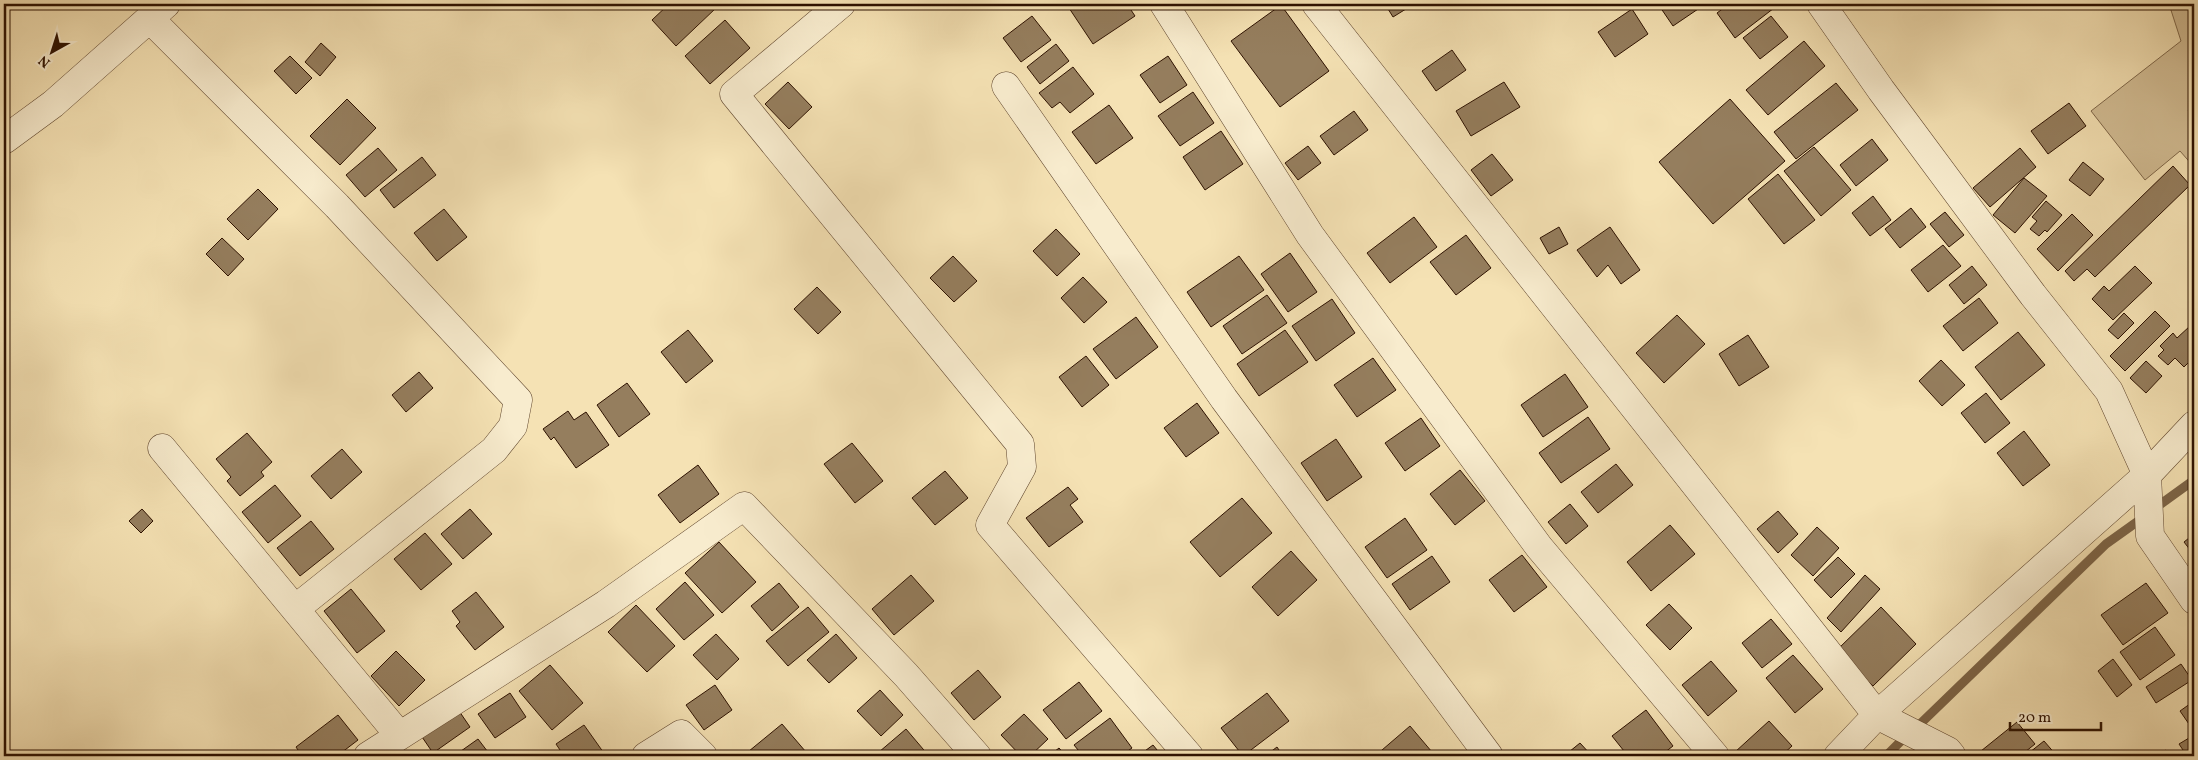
<svg xmlns="http://www.w3.org/2000/svg" width="2198" height="760" font-family="Vollkorn,serif">
  <rect width="100%" height="100%" fill="#f5e2b4"/>
  <filter id="stains"><feTurbulence type="fractalNoise" baseFrequency=".004" numOctaves="4"/><feColorMatrix values="0 0 0 0 .2 0 0 0 0 .09 0 0 0 0 .02 0 0 0 .5 -.17"/></filter>
  <radialGradient id="worn" r=".72"><stop offset=".6" stop-color="#630" stop-opacity="0"/><stop offset="1" stop-color="#630" stop-opacity=".3"/></radialGradient>
  <!-- green -->
  <path fill="#d3be95" stroke="#80684a" d="M2169 4H2194V167L2180 151 2145 180 2091 111 2181 41Z"/>
  <g fill="none" stroke-linecap="round" stroke-linejoin="round">
    <!-- stream -->
    <path stroke="#7c6447" stroke-width="9" d="M2158 506 2194 480
      M1919 725 2106 544 2141 519
      M1886 756 1906 736"/>
  </g>
  <!-- building -->
  <path fill="#957e5e" stroke="#2d1100" d="M669 4H712L716 8 676 46 652 20Z
    M1076 4H1127L1135 16 1093 44 1069 8Z
    M1385 4H1414L1393 17Z
    M1658 4H1703L1704 5 1673 26Z
    M1729 4H1778V5L1735 38 1717 13Z
    M1281 5 1329 71 1280 107 1231 41Z
    M1632 9 1648 34 1615 57 1598 32Z
    M1032 16 1051 40 1021 62 1003 38Z
    M1771 16 1788 37 1760 59 1743 38Z
    M725 20 750 48 710 84 685 56Z
    M1804 41 1825 66 1768 115 1746 90Z
    M321 43 336 57 320 76 305 62Z
    M1056 44 1069 61 1040 84 1027 67Z
    M1452 50 1466 70 1436 91 1422 71Z
    M290 56 312 78 296 94 274 71Z
    M1168 56 1187 85 1160 103 1140 75Z
    M1073 67 1094 94 1070 113 1060 102 1052 108 1039 93Z
    M788 82 812 107 789 129 765 104Z
    M1504 82 1520 107 1471 136 1456 111Z
    M1836 83 1858 110 1796 159 1774 132Z
    M1193 92 1214 123 1180 146 1158 116Z
    M347 99 376 128 340 165 310 136Z
    M1730 99 1785 161 1713 224 1659 162Z
    M2069 103 2086 126 2048 154 2031 131Z
    M2194 104V117L2188 111Z
    M1109 105 1133 138 1096 164 1072 132Z
    M1354 111 1368 130 1334 155 1320 136Z
    M1221 131 1243 164 1205 190 1183 157Z
    M1872 139 1888 160 1856 186 1840 165Z
    M1308 146 1321 163 1298 180 1285 163Z
    M1814 147 1851 190 1821 216 1784 171Z
    M378 148 397 170 365 197 346 175Z
    M2020 148 2036 167 1990 207 1973 188Z
    M1492 154 1513 180 1491 196 1471 170Z
    M422 157 436 175 394 208 380 190Z
    M2083 162 2104 179 2090 196 2069 180Z
    M2173 166 2190 185 2095 277 2087 269 2074 281 2065 271Z
    M1778 174 1815 220 1784 244 1748 199Z
    M2024 178 2047 196 2015 233 1993 215Z
    M258 189 278 209 248 240 227 219Z
    M1873 196 1891 220 1870 236 1852 213Z
    M2046 201 2062 215 2047 232 2045 230 2039 236 2030 229 2037 221 2032 217Z
    M1911 208 1926 227 1900 248 1885 229Z
    M444 209 467 237 437 261 414 233Z
    M1945 212 1964 235 1949 247 1930 224Z
    M2072 214 2093 235 2058 271 2037 249Z
    M1414 217 1437 247 1390 283 1367 253Z
    M1559 227 1568 244 1549 254 1540 238Z
    M1610 227 1640 270 1621 284 1608 265 1597 277 1577 250Z
    M1056 229 1080 254 1057 276 1033 251Z
    M1466 235 1491 268 1456 295 1430 262Z
    M222 238 244 259 228 276 206 254Z
    M1943 245 1961 266 1928 292 1911 270Z
    M1290 253 1317 292 1288 312 1261 274Z
    M953 256 977 281 954 302 930 278Z
    M1239 256 1264 290 1211 327 1187 292Z
    M1972 266 1987 285 1964 304 1949 285Z
    M2135 266 2152 283 2113 320 2092 299 2104 286 2109 291Z
    M1083 277 1107 302 1084 323 1061 298Z
    M817 287 841 312 818 334 794 309Z
    M1267 295 1287 323 1242 354 1223 326Z
    M1979 298 1998 323 1963 351 1943 326Z
    M1332 299 1355 333 1316 361 1292 326Z
    M2155 311 2170 326 2125 371 2110 356Z
    M2124 313 2134 323 2118 339 2108 330Z
    M1677 315 1705 344 1664 383 1636 353Z
    M1136 317 1158 347 1116 379 1093 349Z
    M2190 326 2194 330V342L2190 347 2194 351V357L2184 367 2175 358 2168 365 2158 356 2164 350 2160 346 2173 333 2177 338Z
    M688 330 713 361 686 383 661 352Z
    M1285 330 1308 362 1259 396 1237 364Z
    M2018 332 2045 365 2001 400 1975 367Z
    M1748 335 1769 367 1739 386 1719 354Z
    M1086 356 1109 385 1082 407 1059 377Z
    M1373 358 1396 390 1357 417 1334 385Z
    M1941 360 1965 385 1942 406 1919 381Z
    M2146 361 2162 376 2146 393 2130 378Z
    M419 372 433 388 406 412 392 395Z
    M1565 374 1588 407 1543 437 1521 405Z
    M627 383 650 414 619 437 597 405Z
    M1986 393 2010 423 1985 443 1961 413Z
    M1197 403 1219 433 1186 457 1164 428Z
    M568 411 574 420 586 412 609 445 576 468 554 437 551 440 543 429Z
    M1588 417 1610 449 1561 483 1539 453Z
    M1421 418 1440 446 1405 471 1385 443Z
    M2024 431 2050 465 2023 486 1997 453Z
    M247 433 272 462 261 472 264 476 240 496 227 481 231 477 216 459Z
    M1336 439 1362 477 1327 501 1301 463Z
    M852 443 883 481 855 503 824 464Z
    M342 449 362 472 331 499 311 476Z
    M1616 464 1633 485 1598 513 1581 492Z
    M698 465 719 494 680 523 658 495Z
    M1460 470 1485 501 1455 525 1430 494Z
    M945 471 968 498 935 525 912 498Z
    M275 485 301 516 268 543 242 512Z
    M1068 487 1078 499 1070 505 1083 522 1049 547 1026 518Z
    M1242 498 1272 533 1220 577 1190 542Z
    M1570 504 1588 526 1566 544 1548 522Z
    M142 509 153 521 141 533 129 521Z
    M470 509 492 534 463 559 441 534Z
    M1778 511 1798 534 1778 553 1757 529Z
    M1405 518 1427 550 1387 578 1365 547Z
    M311 521 334 549 300 576 277 548Z
    M1670 525 1695 554 1651 591 1627 562Z
    M1817 527 1839 548 1813 576 1791 555Z
    M425 533 452 564 421 590 394 559Z
    M2194 534V555L2184 542Z
    M719 542 756 582 722 613 685 573Z
    M1291 551 1317 580 1278 616 1252 587Z
    M1522 555 1547 587 1514 612 1489 580Z
    M1432 556 1450 582 1410 610 1392 584Z
    M1838 557 1855 574 1831 598 1814 580Z
    M911 575 934 601 894 635 872 609Z
    M1865 575 1880 589 1841 632 1827 618Z
    M685 582 714 615 684 640 656 609Z
    M779 583 799 607 772 631 751 606Z
    M2146 583 2168 613 2123 645 2101 615Z
    M351 589 385 631 357 653 324 611Z
    M476 592 504 627 475 650 456 626 460 622 452 611Z
    M1669 604 1692 628 1670 650 1646 625Z
    M636 605 675 646 647 672 608 632Z
    M808 607 829 632 788 666 766 641Z
    M1881 607 1916 644 1873 686 1837 650Z
    M1771 619 1792 644 1762 668 1742 643Z
    M2155 627 2175 655 2140 680 2120 652Z
    M716 634 739 659 717 680 693 655Z
    M836 634 857 658 829 683 807 660Z
    M396 651 425 680 399 706 371 676Z
    M1793 655 1823 689 1795 713 1766 678Z
    M2113 659 2132 685 2117 697 2098 671Z
    M1711 661 1737 691 1708 716 1682 685Z
    M2181 664 2192 680 2156 703 2146 687Z
    M550 665 583 703 552 730 519 691Z
    M978 670 1001 697 974 720 951 693Z
    M1079 682 1102 711 1066 739 1043 710Z
    M715 685 732 710 704 730 686 705Z
    M880 690 903 715 881 736 857 711Z
    M510 693 526 717 495 738 478 714Z
    M1267 693 1289 721 1243 756 1221 728Z
    M2194 701V724L2191 727 2180 711Z
    M457 708 470 727 433 753 420 734Z
    M1646 710 1673 746 1660 756H1628L1612 736Z
    M1024 714 1048 739 1030 756H1021L1001 735Z
    M338 715 358 740 337 756H302L296 747Z
    M1110 718 1132 748 1121 756H1083L1074 745Z
    M1769 721 1792 746 1781 756H1739L1735 752Z
    M2017 722 2035 744 2020 756H1985L1981 751Z
    M782 724 806 752 800 756H743Z
    M584 725 606 756H564L556 744Z
    M1410 726 1432 752 1427 756H1375Z
    M906 729 929 756H882L879 752Z
    M2194 735V756H2187L2179 744Z
    M478 739 491 756H454Z
    M2044 741 2057 756H2025Z
    M1580 743 1592 756H1564Z
    M1153 745 1162 756H1138Z
    M1277 747 1283 756H1265Z
    M1059 748 1066 756H1049Z
    M2166 750 2170 756H2157Z"/>
  <g fill="none" stroke-linecap="round" stroke-linejoin="round">
    <defs>
      <path id="minor" d="M841 4 734 94 1020 444 1022 467 990 525 1189 756
        M1164 4 1310 235 1539 547 1715 756
        M1316 4 1877 715 1948 751 1952 756
        M1821 4 1881 90 2033 295 2109 391 2147 475 2150 536 2194 600
        M150 19 337 206 518 400 513 426 494 450 295 609
        M1006 86 1224 399 1489 756
        M4 140 53 104 166 4
        M162 448 399 735
        M368 756 606 604 744 506 906 675 977 756
        M646 756 681 734 703 756
        M1838 756 1877 715 2147 475 2194 425"/>
    </defs>
    <!-- minor casing -->
    <use href="#minor" stroke="#5f452d" stroke-width="29"/>
    <!-- minor -->
    <use href="#minor" stroke="#f8ecce" stroke-width="28"/>
  </g>
  <!-- margin -->
  <rect width="2198" height="760" fill="none" stroke="#f5e2b4" stroke-width="20"/>
  <rect x="5" y="5" width="2188" height="750" fill="none" stroke="#2d1100" stroke-width="2.5"/>
  <rect x="10" y="10" width="2178" height="740" fill="none" stroke="#2d1100"/>
  <!-- north arrow -->
  <g transform="translate(52 52) rotate(219)" stroke="#f8ecce" stroke-width="4" paint-order="stroke">
  <path d="M0-4L9 19L0 12L-9 19Z" fill="#2d1100"/>
  <text y="-8" font-size="14" font-weight="bold" text-anchor="middle" fill="#2d1100">N</text>
  </g>
  <!-- scale -->
  <path d="M2010 722v8h91v-8" fill="none" stroke="#2d1100" stroke-width="2.5"/>
  <text x="2018" y="722" font-size="15" fill="#2d1100" stroke="#f8ecce" stroke-width="4" paint-order="stroke">20 m</text>
  <rect width="100%" height="100%" filter="url(#stains)"/>
  <rect width="100%" height="100%" fill="url(#worn)"/>
</svg>
